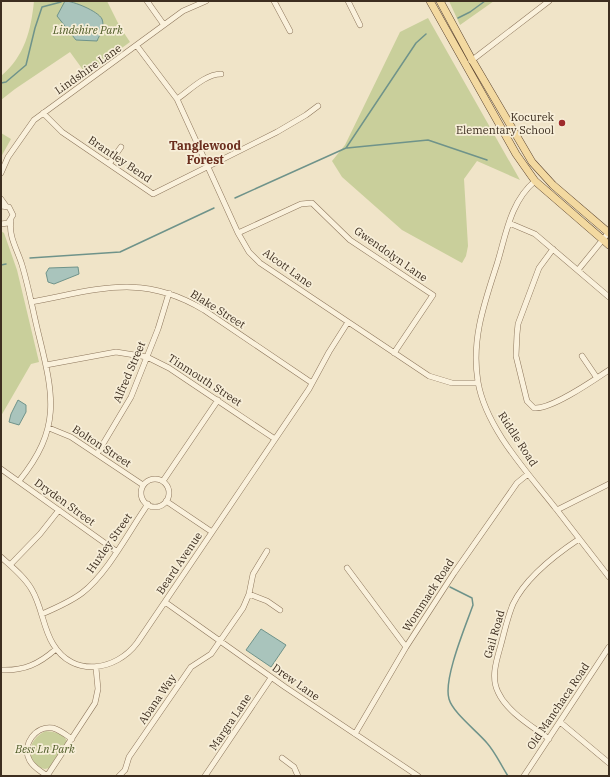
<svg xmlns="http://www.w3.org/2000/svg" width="610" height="777" font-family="'IBM Plex Serif',serif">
  <rect width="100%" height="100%" fill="#f0e4c8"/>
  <!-- green -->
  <path fill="#c9cf9b" d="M34 1H107L120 27 130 42 86 74 70 52 15 89 1 100V76C25 56 31 30 34 1Z
    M449 1H494L460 25Z
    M428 18 520 180 477 161 464 179 468 246 466 256 462 263 402 230 342 177 332 161 345 145 400 32Z
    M1 133 11 139 1 157Z
    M1 231 4 233 17 270 39 362 31 364 1 416Z
    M46 731C54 732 63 733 67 741L49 768 45 769C24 765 26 739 46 731Z"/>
  <!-- water -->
  <path fill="#a9c4bc" stroke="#6f938a" d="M65 1C73 1 98 11 102 19 105 27 100 34 97 41L76 40 57 16Z
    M78 267 79 274 54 284 48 282 46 273 49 268Z
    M18 400 26 405V412L19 425 9 422 11 414Z
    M261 629 286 645 271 667 246 650Z"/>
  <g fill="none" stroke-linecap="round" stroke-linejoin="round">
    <!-- stream -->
    <path stroke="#6f938a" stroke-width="1.5" d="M458 18 470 12 485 1
      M1 83 6 82 26 65 35 28 42 7 61 2
      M347 148 428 140 487 160
      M235 198 346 148 416 43 426 34
      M30 258 120 252 214 208
      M1 265 6 264
      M450 587 472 598 473 605C466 625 443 679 449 699 453 713 477 731 487 743 495 752 501 765 508 776"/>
    <defs>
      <path id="minor" d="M147 1 164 25
        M274 1 290 31
        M348 1 360 25
        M137 46 177 99 238 233 249 252 260 263 429 376 452 383H478
        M471 61 549 1
        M177 99C189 91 205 74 221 74
        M43 113 62 132 153 194 277 132 306 115 318 106
        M109 164 121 147
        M1 173 8 157 34 120 183 11 206 1
        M535 181C510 202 506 235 497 264 484 304 471 340 478 382 486 429 529 474 557 510 574 532 591 554 609 577
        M1 199 6 206
        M1 206 9 207 13 215 8 223 1 224
        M11 221C8 236 18 251 22 265 29 288 33 312 39 336 54 397 61 429 19 481
        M509 223 535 234 609 297
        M238 233 301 204 312 203 350 240 433 295 394 353
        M553 249 539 268 518 324 517 334 516 356 527 401 534 408C551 410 594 380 609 370
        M578 270 609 232
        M31 302C97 290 142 272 204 310L312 383
        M582 356 597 378
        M46 365 116 352 147 357 169 368 275 439
        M49 428 71 437 143 485
        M97 454 131 397 158 329 169 293
        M1 469 116 551
        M141 493a14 14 0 1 1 28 0a14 14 0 1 1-28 0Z
        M163 481 218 400
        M166 501 212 532
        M557 510 609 484
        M1 557C12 567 25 577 32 590 42 607 43 628 53 644 73 678 116 671 137 643L309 389 329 352 348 322
        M10 565 40 534 59 510
        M347 568 406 647
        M249 594 267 601 280 610
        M165 602 285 687 418 776
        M42 614C56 608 70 602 82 593 108 573 129 531 148 504
        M1 670C24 671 39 664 56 649
        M560 722 609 763
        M355 734 406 647 454 573 517 483 528 474
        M549 739C532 726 507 712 498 692 491 678 496 662 500 648 504 634 507 618 513 604 526 577 555 555 579 539
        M282 758 294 767 298 776
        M47 776 95 703 98 689 96 668
        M47 776C41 771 32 767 29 759 22 744 36 725 53 728 60 730 66 735 72 739
        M119 776 125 770 129 757 191 667 211 654 243 608 249 594 253 574 267 551
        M205 776 271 678
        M524 776 609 647"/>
      <path id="major" d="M430 1 516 154 535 181 609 245
        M440 1 472 60 532 162 553 185 609 233"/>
    </defs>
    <!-- minor casing -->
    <use href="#minor" stroke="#8d765c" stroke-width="6"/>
    <!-- major casing -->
    <use href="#major" stroke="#5b4430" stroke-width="8"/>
    <!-- minor -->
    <use href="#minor" stroke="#faf1dc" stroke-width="5"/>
    <!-- major -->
    <use href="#major" stroke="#f3d9a0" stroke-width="7"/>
  </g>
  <!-- markers -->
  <circle fill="#9e2a2b" stroke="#f7eed8" stroke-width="1.5" cx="562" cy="123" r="4"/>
  <g text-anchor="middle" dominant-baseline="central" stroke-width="3.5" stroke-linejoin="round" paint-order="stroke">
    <!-- park labels -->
    <g font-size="11" font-style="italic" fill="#4d5a26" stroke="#f7eed8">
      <text x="88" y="30">Lindshire Park</text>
      <text x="45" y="749">Bess Ln Park</text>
    </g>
    <!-- street labels -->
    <g font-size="11" fill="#3d2e20" stroke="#f7eed8">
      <text transform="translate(88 69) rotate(-35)">Lindshire Lane</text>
      <text transform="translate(120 159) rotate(34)">Brantley Bend</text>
      <text transform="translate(391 254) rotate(35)">Gwendolyn Lane</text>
      <text transform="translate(288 268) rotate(36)">Alcott Lane</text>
      <text transform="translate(218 309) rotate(32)">Blake Street</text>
      <text transform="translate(129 372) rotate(-67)">Alfred Street</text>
      <text transform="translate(205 380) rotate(33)">Tinmouth Street</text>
      <text transform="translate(518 439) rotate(57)">Riddle Road</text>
      <text transform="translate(102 446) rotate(33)">Bolton Street</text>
      <text transform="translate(65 502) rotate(36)">Dryden Street</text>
      <text transform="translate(109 543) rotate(-55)">Huxley Street</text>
      <text transform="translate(179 563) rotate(-56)">Beard Avenue</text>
      <text transform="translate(428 595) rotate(-57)">Wommack Road</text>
      <text transform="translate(494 634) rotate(-74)">Gail Road</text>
      <text transform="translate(296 682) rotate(35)">Drew Lane</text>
      <text transform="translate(157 699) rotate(-56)">Abana Way</text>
      <text transform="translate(558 706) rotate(-56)">Old Manchaca Road</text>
      <text transform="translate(230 722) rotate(-56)">Margra Lane</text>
    </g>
    <!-- poi labels -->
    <g font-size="11" fill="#3d2e20" stroke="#f7eed8" text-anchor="end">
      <text x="554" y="117">Kocurek<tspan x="554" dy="13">Elementary School</tspan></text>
    </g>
    <!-- neighbourhood labels -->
    <g font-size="12" font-weight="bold" fill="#6b2e1e" stroke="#f7eed8">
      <text x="205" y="145">Tanglewood<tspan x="205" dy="14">Forest</tspan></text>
    </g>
  </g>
  <!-- border -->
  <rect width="610" height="777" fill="none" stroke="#3d2e20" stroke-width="4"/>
</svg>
